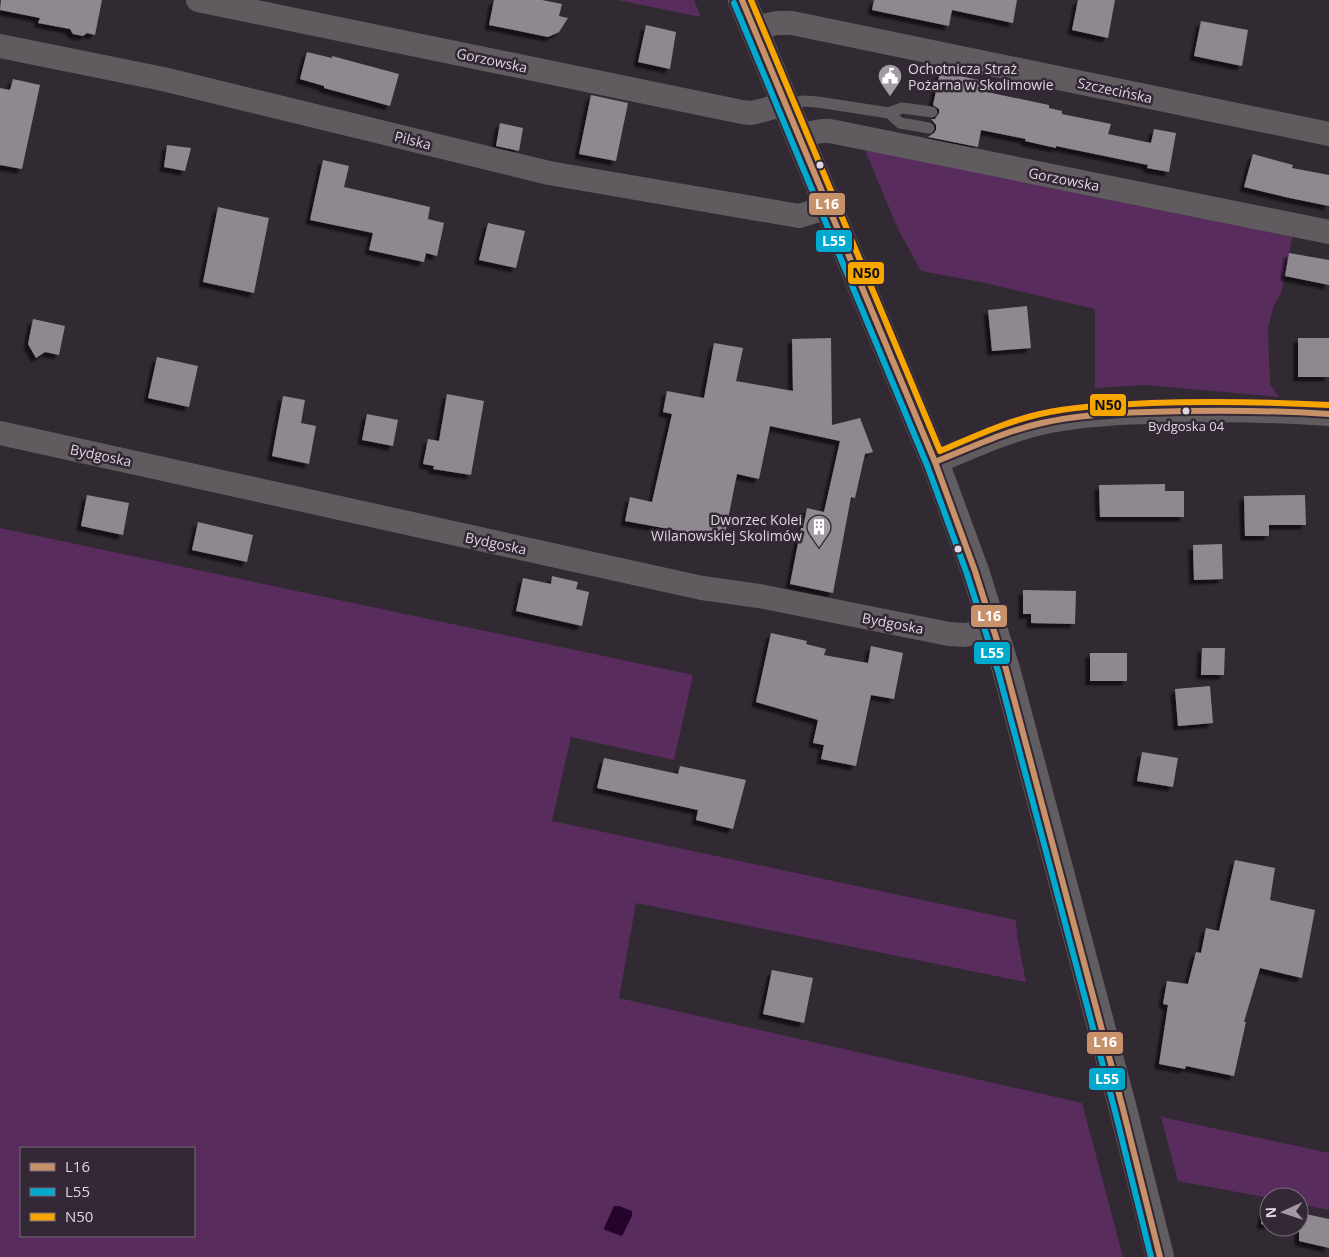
<svg xmlns="http://www.w3.org/2000/svg" width="1329" height="1257" font-family="'Open Sans',sans-serif">
  <defs>
    <filter id="shadow"><feDropShadow dx="-4.5" dy="4.5" stdDeviation="1" flood-color="#0009"/></filter>
  </defs>
  <rect width="100%" height="100%" fill="#312a32"/>
  <!-- green -->
  <path fill="#582d5e" fill-rule="evenodd" d="M617 0H694L701 17Z
    M864 148 1293 233 1281 293 1273 308 1268 328 1270 384 1279 397 1145 385 1095 388V309L981 282 921 271 898 229Z
    M0 528 693 675 674 760 571 737 552 821 1016 920 1017 936 1026 982 636 903 619 998 1082 1103 1123 1257H0ZM21 1148H194V1236H21Z
    M1161 1117 1329 1153V1210L1299 1204V1197H1269V1198L1178 1181Z"/>
  <!-- water -->
  <path fill="#24042a" d="M614 1206H619L632 1211V1216L622 1236 605 1230 604 1228Z"/>
  <!-- building -->
  <path fill="#8e888f" filter="url(#shadow)" d="M1 0H102L95 35 87 33 83 36 73 34 70 29 38 23 40 18 0 10Z
    M494 0H542L562 4 559 16 568 18 559 32 548 37 489 25Z
    M874 0H1017L1013 23 952 10 949 26 872 10Z
    M1078 0H1115L1108 38 1072 30Z
    M1201 21 1248 30 1242 66 1194 56Z
    M646 25 676 32 670 69 638 62Z
    M307 52 332 58V56L399 74 390 106 324 88V86L300 79Z
    M940 72 989 82 987 92 1049 105V108L1062 111V114L1111 124 1108 134 1151 143 1154 129 1176 133 1169 172 1147 168 1148 165 1056 146V148L1025 141 1026 139 981 130 978 147 928 137 934 133 936 130V125L931 119H935L939 113V109L933 105Z
    M13 79 40 85 22 169 0 165V88L10 90Z
    M591 95 628 103 616 161 579 154Z
    M500 123 523 128 519 151 496 146Z
    M167 145 191 148 185 171 164 167Z
    M1253 154 1293 165 1292 168 1329 175V206L1285 197 1244 187Z
    M323 160 349 166 344 187 430 207 428 219 444 223 437 256 426 253 424 262 369 250 373 233 310 220Z
    M218 207 269 218 254 293 203 282Z
    M488 223 525 231 516 268 479 260Z
    M1289 253 1329 260V285L1285 276Z
    M1027 306 1031 348 992 351 988 310Z
    M33 319 65 326 59 355 45 352 36 358 28 344Z
    M831 338 832 425 860 418 873 452 865 454 855 498 851 497 833 593 790 584 801 528H803L807 508 824 512 840 441 770 426 759 479 737 474 724 539 625 521 630 497 652 502 672 414 663 412 667 391 704 398 714 343 743 348 736 381 793 391 792 339Z
    M1298 338H1329V377H1298Z
    M157 357 198 366 189 407 148 398Z
    M447 394 484 401 471 475 433 469 434 466 423 464 428 439 439 441Z
    M283 396 305 400 301 423 316 426 309 464 272 456Z
    M367 414 398 420 393 446 362 440Z
    M1165 484V491H1184V517H1100L1099 485Z
    M87 495 129 503 123 535 81 526Z
    M1305 495 1306 525H1269V536H1245L1244 496Z
    M198 522 253 535 247 562 192 550Z
    M1222 544 1223 579 1194 580 1193 545Z
    M552 576 578 582 576 589 589 592 582 626 516 611 523 578 551 584Z
    M1023 590 1076 591 1075 624 1031 623V614H1023Z
    M771 633 807 641 806 644 826 649 824 655 868 663 871 646 903 653 894 699 871 695 856 766 821 759 824 745 813 743 818 720 756 702Z
    M1202 648H1225L1224 675H1201Z
    M1090 653H1127V681H1090Z
    M1210 686 1213 723 1178 726 1175 689Z
    M1142 752 1178 758 1173 787 1137 781Z
    M604 758 678 774 680 766 746 780 733 829 696 820 698 810 597 788Z
    M1235 860 1275 868 1270 900 1315 910 1302 978 1260 968 1244 1022H1246L1234 1076 1186 1066 1185 1069 1159 1064 1168 1005 1163 1004 1167 981 1188 984 1196 952 1201 953 1206 928 1219 931Z
    M772 970 813 978 804 1023 763 1014Z
    M1266 1203 1269 1204V1225L1261 1224Z
    M1299 1209 1302 1210 1301 1213 1329 1219V1248L1299 1241Z"/>
  <g fill="none" stroke-linecap="round" stroke-linejoin="round">
    <!-- lane -->
    <path stroke="#5f5b5f" stroke-width="11" d="M786 104 804 101 818 102 889 113
      M929 128 900 123 889 113 902 108 932 112"/>
    <!-- street -->
    <path stroke="#5f5b5f" stroke-width="24" d="M198 0 742 112 752 113 786 104
      M754 28 777 23H792L1329 134
      M0 46 163 79 549 173 799 216 829 207
      M799 135 822 131H830L1329 232
      M0 433 702 588 759 596 949 634 964 635 994 630
      M935 462C970 448 1005 431 1041 423 1076 415 1112 413 1147 412 1208 409 1268 410 1329 414"/>
    <!-- secondary -->
    <path stroke="#615e62" stroke-width="28" d="M742 0 935 462 975 571 1006 669 1123 1109 1160 1257"/>
    <defs>
      <path id="bus-1" d="M742 0 935 462 975 571 1006 669 1123 1109 1160 1257
        M935 462C970 448 1005 431 1042 423 1076 415 1112 413 1147 412 1208 410 1268 410 1329 414"/>
      <path id="bus-2" d="M734 3 927 465 967 574 998 671 1115 1111 1151 1257"/>
      <path id="bus-3" d="M751 0 940 451C973 437 1005 422 1040 414 1076 406 1113 405 1150 403 1210 401 1269 402 1329 405"/>
    </defs>
    <!-- bus-1 casing -->
    <use href="#bus-1" stroke="#342736" stroke-width="10"/>
    <!-- bus-2 casing -->
    <use href="#bus-2" stroke="#342736" stroke-width="10"/>
    <!-- bus-3 casing -->
    <use href="#bus-3" stroke="#342736" stroke-width="10"/>
    <!-- bus-1 -->
    <use href="#bus-1" stroke="#c7916a" stroke-width="6"/>
    <!-- bus-2 -->
    <use href="#bus-2" stroke="#00a9ce" stroke-width="6"/>
    <!-- bus-3 -->
    <use href="#bus-3" stroke="#f7a600" stroke-width="6"/>
  </g>
  <!-- icons -->
  <defs>
    <symbol id="civic-pin" viewBox="-11 -11 22 30"><path d="M0 17L-7.5 6A9.5 9.5 0 1 1 7.5 6Z" fill="#a29aa3" stroke="#342736"/><path d="M-.6-6.5H3V-4.5H.6V-3L4-1V1h2V6H-6V1h2V-1L-.6-3ZM-1.2 2.5V6h2.4V2.5Z" fill="#fff"/></symbol>
    <symbol id="building-pin" viewBox="-11 -11 22 30"><path d="M0 17L-7.5 6A9.5 9.5 0 1 1 7.5 6Z" fill="#a29aa3" stroke="#342736"/><path d="M-4-6H4V6H1V3H-1V6H-4ZM-2.5-4.3h1.7v1.8h-1.7ZM.8-4.3h1.7v1.8H.8ZM-2.5-1h1.7V.8h-1.7ZM.8-1h1.7V.8H.8Z" fill="#fff"/></symbol>
  </defs>
  <g fill-rule="evenodd">
    <use href="#civic-pin" x="876" y="62" width="28" height="38"/>
    <use href="#building-pin" x="805" y="513" width="28" height="38"/>
  </g>
  <!-- markers -->
  <g fill="#dfd7e0" stroke="#342736" stroke-width="2">
    <circle cx="820" cy="165" r="4.5"/>
    <circle cx="1186" cy="411" r="4.5"/>
    <circle cx="958" cy="549" r="4.5"/>
  </g>
  <g text-anchor="middle" dominant-baseline="central" stroke-width="5" stroke-linejoin="round" paint-order="stroke">
    <!-- bus labels -->
    <g font-size="13" fill="#dfd7e0" stroke="#342736">
      <text x="1186" y="426">Bydgoska 04</text>
    </g>
    <!-- street labels -->
    <g font-size="14" fill="#dfd7e0" stroke="#342736">
      <text transform="translate(492 60) rotate(12)">Gorzowska</text>
      <text transform="translate(1115 90) rotate(12)">Szczecińska</text>
      <text transform="translate(413 140) rotate(14)">Pilska</text>
      <text transform="translate(1064 179) rotate(11)">Gorzowska</text>
      <text transform="translate(101 455) rotate(12)">Bydgoska</text>
      <text transform="translate(496 543) rotate(12)">Bydgoska</text>
      <text transform="translate(893 623) rotate(11)">Bydgoska</text>
    </g>
    <!-- poi labels -->
    <g font-size="14" fill="#dfd7e0" stroke="#342736" text-anchor="start">
      <text x="908" y="68">Ochotnicza Straż<tspan x="908" dy="16">Pożarna w Skolimowie</tspan></text>
      <text x="802" y="519" text-anchor="end">Dworzec Kolei<tspan x="802" dy="16">Wilanowskiej Skolimów</tspan></text>
    </g>
  </g>
  <g stroke="#342736" stroke-width="2">
    <rect x="808" y="192" width="38" height="24" rx="5" fill="#c7916a"/>
    <rect x="815" y="229" width="38" height="24" rx="5" fill="#00a9ce"/>
    <rect x="847" y="261" width="38" height="24" rx="5" fill="#f7a600"/>
    <rect x="1089" y="393" width="38" height="24" rx="5" fill="#f7a600"/>
    <rect x="970" y="604" width="38" height="24" rx="5" fill="#c7916a"/>
    <rect x="973" y="641" width="38" height="24" rx="5" fill="#00a9ce"/>
    <rect x="1086" y="1031" width="38" height="24" rx="5" fill="#c7916a"/>
    <rect x="1088" y="1067" width="38" height="24" rx="5" fill="#00a9ce"/>
  </g>
  <g font-size="14" text-anchor="middle" font-weight="bold" fill="#fff">
    <text x="827" y="209">L16</text>
    <text x="834" y="246">L55</text>
    <text x="989" y="621">L16</text>
    <text x="992" y="658">L55</text>
    <text x="1105" y="1047">L16</text>
    <text x="1107" y="1084">L55</text>
  </g>
  <g font-size="14" text-anchor="middle" font-weight="bold" fill="#111">
    <text x="866" y="278">N50</text>
    <text x="1108" y="410">N50</text>
  </g>
  <!-- legend -->
  <rect x="20" y="1147" width="175" height="90" fill="#342736" stroke="#786d7a"/>
  <rect x="30" y="1163" width="25" height="8" fill="#c7916a" stroke="#786d7a"/>
  <text x="65" y="1172" font-size="15" fill="#dfd7e0">L16</text>
  <rect x="30" y="1188" width="25" height="8" fill="#00a9ce" stroke="#786d7a"/>
  <text x="65" y="1197" font-size="15" fill="#dfd7e0">L55</text>
  <rect x="30" y="1213" width="25" height="8" fill="#f7a600" stroke="#786d7a"/>
  <text x="65" y="1222" font-size="15" fill="#dfd7e0">N50</text>
  <!-- north arrow -->
  <g transform="translate(1284 1212) rotate(267)"><circle r="24" fill="#342736" stroke="#786d7a"/>
  <path d="M0-4L9 19L0 12L-9 19Z" fill="#a29aa3"/>
  <text y="-8" font-size="14" font-weight="bold" text-anchor="middle" fill="#dfd7e0">N</text>
  </g>
</svg>
